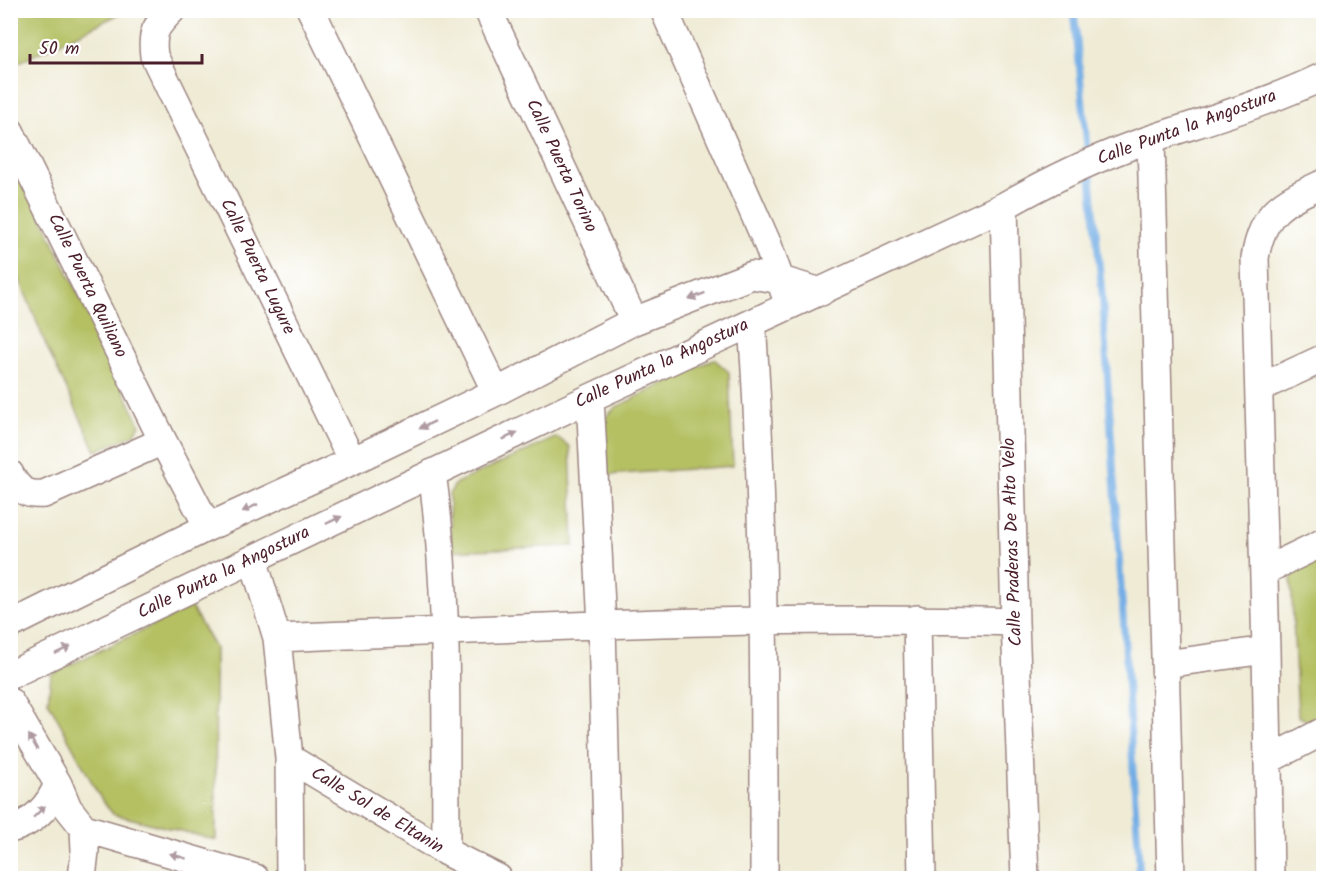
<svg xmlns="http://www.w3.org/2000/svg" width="1334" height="889" font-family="Kalam,sans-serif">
  <rect width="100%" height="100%" fill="#fff"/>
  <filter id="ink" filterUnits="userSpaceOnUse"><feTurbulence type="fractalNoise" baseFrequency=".0167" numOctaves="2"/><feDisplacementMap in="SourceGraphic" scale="12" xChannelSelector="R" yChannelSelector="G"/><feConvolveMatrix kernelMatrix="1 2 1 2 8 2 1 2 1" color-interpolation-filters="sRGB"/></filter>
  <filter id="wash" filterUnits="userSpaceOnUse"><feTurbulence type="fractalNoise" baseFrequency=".008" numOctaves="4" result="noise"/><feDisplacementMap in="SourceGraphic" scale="24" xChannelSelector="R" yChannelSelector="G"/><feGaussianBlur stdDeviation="1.35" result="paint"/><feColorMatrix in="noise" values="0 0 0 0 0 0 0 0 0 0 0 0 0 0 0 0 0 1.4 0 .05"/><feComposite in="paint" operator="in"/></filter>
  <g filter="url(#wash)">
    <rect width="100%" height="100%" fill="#efebd5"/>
    <!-- green -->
    <path fill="#b4c062" stroke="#7f7046" stroke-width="1.5" d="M11 10H126V11L11 66Z
      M11 152 140 425 134 435 96 451 48 350 11 258Z
      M714 359 729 372 733 466 608 475 605 418 616 407Z
      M557 437 570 447 574 546 450 551 449 494 456 483Z
      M1323 558V716L1310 723 1298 716 1291 580 1295 571Z
      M191 607 215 648 216 840 113 814 101 799 48 701 51 674Z"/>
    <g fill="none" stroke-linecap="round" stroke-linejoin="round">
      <!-- stream -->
      <path stroke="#74aee5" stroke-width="7" d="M1074 10 1088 158
        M1090 169 1102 293 1139 861 1137 878"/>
    </g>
  </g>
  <g filter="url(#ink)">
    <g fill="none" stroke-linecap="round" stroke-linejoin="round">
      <defs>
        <path id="minor" d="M172 10C155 27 151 32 154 56L352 461
          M311 10 496 392
          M488 10 634 321
          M664 10 768 245 785 294
          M10 131 163 441 208 527
          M1151 140 1171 878
          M1004 206 1015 622 1025 878
          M752 323C765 507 764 693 764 878
          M1259 388 1324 358
          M590 398 602 625 608 878
          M432 473C450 598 445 726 446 852
          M10 474C18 490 27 496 44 494L163 441
          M253 559 277 638 289 758 290 878
          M1264 571 1324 542
          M917 619 922 878
          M10 625 208 527 352 461 496 392 634 321 752 275 781 280 821 292
          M277 638C522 628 769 615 1015 622
          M1165 664 1266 650
          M10 675 590 398 1004 206C1043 184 1083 164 1125 148 1191 124 1260 107 1324 76
          M10 702 58 784 68 808 84 828 85 851 82 878
          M289 758 446 852 498 878
          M1268 760 1324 731
          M84 828 255 878
          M10 829C34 823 49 806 58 784
          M1270 878 1266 650 1255 258C1263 210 1283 202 1324 183"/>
      </defs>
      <!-- minor casing -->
      <use href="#minor" stroke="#9c8580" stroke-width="30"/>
      <!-- minor -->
      <use href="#minor" stroke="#fff" stroke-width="27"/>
    </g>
    <!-- one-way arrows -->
    <defs><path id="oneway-solid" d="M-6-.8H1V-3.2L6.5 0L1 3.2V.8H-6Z" transform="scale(1.5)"/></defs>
    <g fill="#ae9aa0">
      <use href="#oneway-solid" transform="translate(697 296) rotate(159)"/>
      <use href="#oneway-solid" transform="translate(427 425) rotate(154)"/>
      <use href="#oneway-solid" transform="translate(510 436) rotate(-26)"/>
      <use href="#oneway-solid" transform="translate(250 508) rotate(155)"/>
      <use href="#oneway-solid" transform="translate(334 520) rotate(-25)"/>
      <use href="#oneway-solid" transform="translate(63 650) rotate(-26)"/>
      <use href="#oneway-solid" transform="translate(33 742) rotate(-120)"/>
      <use href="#oneway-solid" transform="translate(39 812) rotate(-44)"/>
      <use href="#oneway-solid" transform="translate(178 856) rotate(-163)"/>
    </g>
  </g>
  <g text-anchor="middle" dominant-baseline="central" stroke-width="4.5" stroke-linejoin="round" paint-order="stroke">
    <!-- street labels -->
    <g font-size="18" fill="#4a1f2b" stroke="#fff">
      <text transform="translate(1187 128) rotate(-20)">Calle Punta la Angostura</text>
      <text transform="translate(561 166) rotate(65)">Calle Puerta Torino</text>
      <text transform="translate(257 267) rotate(64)">Calle Puerta Lugure</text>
      <text transform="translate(87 286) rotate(64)">Calle Puerta Quiliano</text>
      <text transform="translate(662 364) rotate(-25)">Calle Punta la Angostura</text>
      <text transform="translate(1013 542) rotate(-92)">Calle Praderas De Alto Velo</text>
      <text transform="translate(224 573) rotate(-26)">Calle Punta la Angostura</text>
      <text transform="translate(377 811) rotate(31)">Calle Sol de Eltanin</text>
    </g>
  </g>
  <!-- margin -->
  <rect width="1334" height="889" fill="none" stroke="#fff" stroke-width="36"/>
  <!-- scale -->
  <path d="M30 54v9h172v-9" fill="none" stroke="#4a1f2b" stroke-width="3"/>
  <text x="39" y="54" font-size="18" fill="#4a1f2b" stroke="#ffffff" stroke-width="4.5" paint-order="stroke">50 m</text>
</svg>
